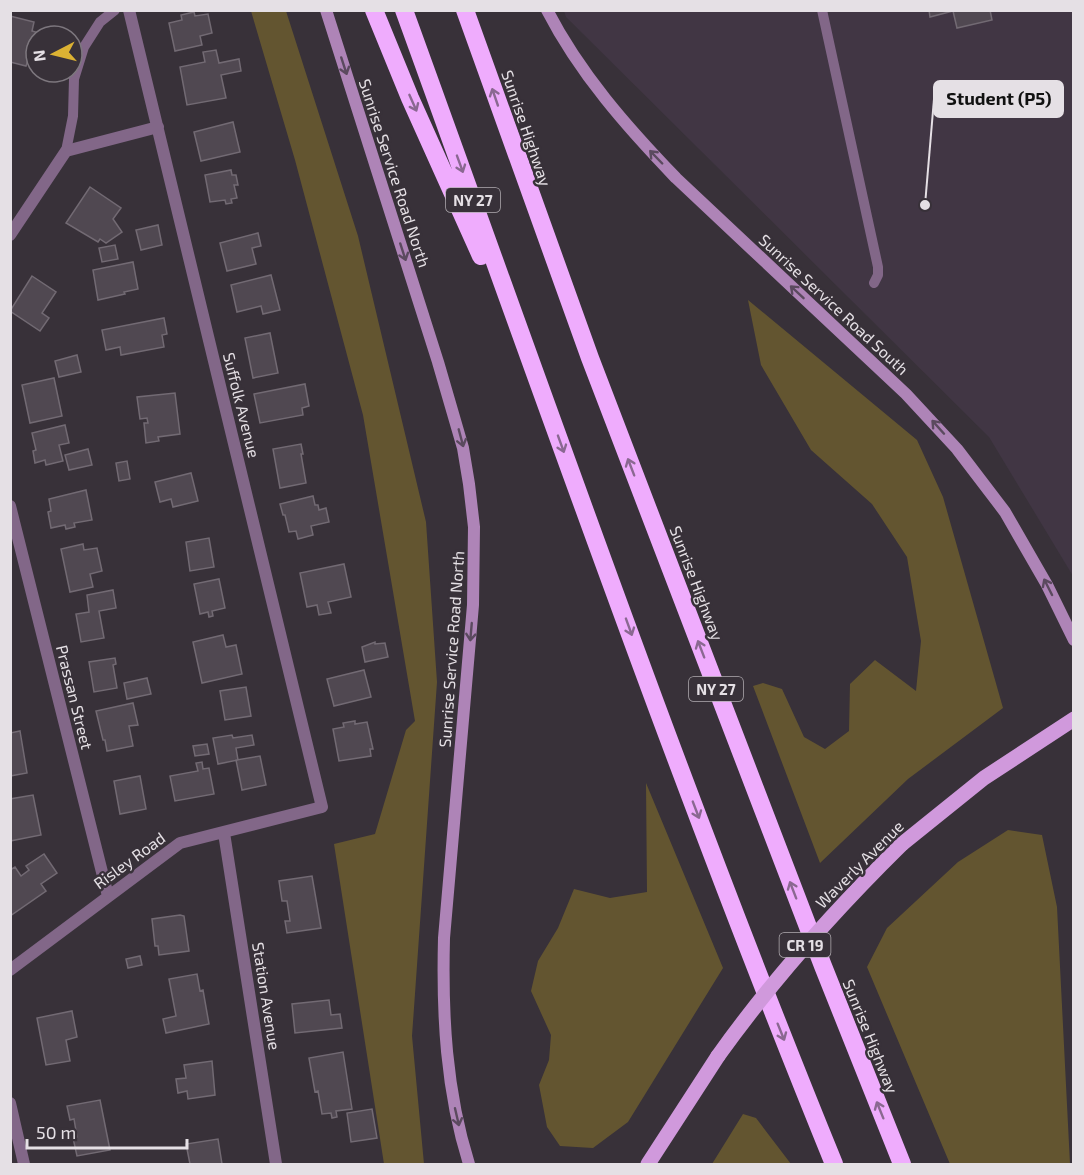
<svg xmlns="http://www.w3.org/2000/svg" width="1084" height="1175" font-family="'Exo 2',sans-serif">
  <rect width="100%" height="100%" fill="#383139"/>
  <!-- built -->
  <path fill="#413644" d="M564 11H1073V576L989 437 566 17Z"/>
  <!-- green -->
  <path fill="#635530" d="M251 11H286L358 236 426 522 437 682 412 1036 424 1164H384L334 844 375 834 406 730 415 721 363 415 295 160Z
    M748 300 917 440 943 497 1003 708 908 779 820 863 753 686 763 683 782 689 804 737 825 749 849 731 850 684 875 660 916 691 921 641 907 557 872 504 811 450 761 365Z
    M646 783 723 968 628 1122 593 1148 560 1146 547 1127 539 1085 549 1060 551 1035 531 991 538 961 558 928 574 889 610 898 647 892Z
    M1008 830 1042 835 1057 907 1070 1164H950L867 967 887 928 958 862Z
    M743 1114 756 1118 791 1164H712Z"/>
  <!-- building -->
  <path fill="#504851" stroke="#726a73" stroke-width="1.5" d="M929 10H990L992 20 957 28 953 11 930 17Z
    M194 12 195 16 208 14 212 33 200 36 202 45 175 51 169 23 182 20 181 15Z
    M10 16 34 22 32 31 39 33 36 36V42L30 40 28 50 31 51 26 66 10 62Z
    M216 50 219 63 239 59 241 71 221 75 226 98 187 105 180 67 205 62 203 52Z
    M233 122 240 152 201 161 194 132Z
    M231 170 232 175H236L238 185H234L237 198 231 199 232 203 226 204 225 200 210 202 205 175Z
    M90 187 121 208 113 219 122 232 106 243 100 239 98 242 66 223Z
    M158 225 162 245 141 250 136 230Z
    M258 233 261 246 252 248 256 264 227 271 220 243Z
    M115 245 118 259 102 262 99 248Z
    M133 262 138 289 124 292 125 294 98 300 93 270Z
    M271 275 280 310 263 314 261 306 237 312 231 285Z
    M32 276 56 292 42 313 49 318 40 331 10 311Z
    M164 318 167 334 162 335 164 347 121 355 120 347 106 350 102 330Z
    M270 333 278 373 253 378 245 338Z
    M77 355 81 372 59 377 55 361Z
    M54 378 62 416 30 423 22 385Z
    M305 384 309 406 302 408 303 415 260 423 254 394Z
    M175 393 180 434 158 437 159 441 146 443 144 423H148L147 418 140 419 137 397Z
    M65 425 69 443 59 445 63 461 46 465 45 460 35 463 33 451 36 450 32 433Z
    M301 444 303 454H301L306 483 280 488 273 449Z
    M88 449 92 465 69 470 65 455Z
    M127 461 130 479 119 481 116 463Z
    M191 473 198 501 173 507 171 499 160 502 155 482Z
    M86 490 92 520 74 523 75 527 66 529 65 525 51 528 48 512 51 511 49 499Z
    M313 496 315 505H318L319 510 326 508 329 522 311 526 313 535 298 539 296 531 289 532 285 515H283L280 504Z
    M209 538 214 567 190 571 186 542Z
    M83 544 84 550 97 548 102 571 90 574 93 587 70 592 61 549Z
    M344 564 351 597 328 602 331 613 319 615 317 605 307 607 300 573Z
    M219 579 225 608 212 611 213 616 209 617 208 612 200 614 194 584Z
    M113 590 116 608 99 611 104 638 81 642 76 614 89 612 87 595Z
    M223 635 226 647 236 645 242 674 202 683 193 642Z
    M375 642V644L385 643 388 657 365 662 362 647Z
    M115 658 116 664 113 665 117 688 94 692 89 662Z
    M364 670 371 697 334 706 327 679Z
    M147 678 151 694 127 699 124 683Z
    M246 687 251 716 225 720 220 691Z
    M133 703 138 725 129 726 133 746 107 751 105 740H103L96 711Z
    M355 721V724L367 722 373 749H370L371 756 339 761 333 729 344 727 343 723Z
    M20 731 27 773 10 776V733Z
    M232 735 233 738 252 735 254 745 236 748 238 760 218 764 213 738Z
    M207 744 209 754 195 756 193 746Z
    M260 756 266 785 242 790 236 760Z
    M202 762 203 769 209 768 214 794 175 801 170 776 198 771 196 763Z
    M140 776 146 809 120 814 114 781Z
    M33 795 41 835 10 841V799Z
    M44 854 57 873 41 884 46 891 10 916V870L15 867 21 876 29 870 26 866Z
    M312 876 321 928 287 933 285 921H290L287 901H282L279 881Z
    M180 915 184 916 189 951 159 955 158 946H155L152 919Z
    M140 956 142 965 128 968 126 959Z
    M197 974 200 991 203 990 209 1024 166 1033 163 1019 176 1016 169 979Z
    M329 1000 331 1015 340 1014 342 1028 295 1033 292 1004Z
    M72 1011 77 1037 66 1040 70 1061 46 1065 37 1018Z
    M343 1052 352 1109 336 1111 337 1117 332 1118 331 1113 322 1114 318 1091 315 1092 309 1058Z
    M212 1061 215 1095 188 1099 187 1091 178 1093 176 1079 186 1078 184 1065Z
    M100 1100 110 1150 77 1156 73 1138 77 1137 74 1119 70 1120 67 1106Z
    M372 1109 377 1138 351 1142 347 1113Z
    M218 1139 222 1164H190L186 1144Z"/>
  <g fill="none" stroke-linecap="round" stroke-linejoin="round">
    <!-- service -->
    <path stroke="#826788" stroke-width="10" d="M822 10 878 267V275L874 283
      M66 151 73 116 74 79 84 47 100 22 115 10"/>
    <!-- minor -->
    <path stroke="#826788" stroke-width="12" d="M10 235 66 151 158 127
      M10 506 108 896
      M224 833 276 1164
      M10 970 180 843 322 807 129 10
      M10 1103 24 1164"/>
    <!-- secondary -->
    <path stroke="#ae84b7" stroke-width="12" d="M326 10 438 362 463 448 469 484 474 527 473 605 444 938C442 1015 446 1091 469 1164
      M547 10C580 74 627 127 676 178L906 394 957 449 1005 512 1047 585 1074 640"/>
    <!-- primary -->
    <path stroke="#d099dc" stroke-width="15" d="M902 844 984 778 1074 719
      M648 1164 718 1056"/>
    <!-- motorway -->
    <path stroke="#efacfd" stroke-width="18" d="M374 10 410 98 481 256
      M404 10C544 396 679 784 834 1164
      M465 10 590 358 823 966 902 1164"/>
    <!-- primary-bridge -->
    <path stroke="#d099dc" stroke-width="15" d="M718 1056C773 979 835 910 902 844"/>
  </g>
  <!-- one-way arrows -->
  <defs><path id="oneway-shaft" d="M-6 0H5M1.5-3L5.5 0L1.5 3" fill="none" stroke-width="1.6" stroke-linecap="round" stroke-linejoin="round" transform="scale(1.5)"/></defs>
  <g stroke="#5b4a5f">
    <use href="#oneway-shaft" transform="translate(344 66) rotate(72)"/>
    <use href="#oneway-shaft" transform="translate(656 157) rotate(-134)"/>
    <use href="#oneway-shaft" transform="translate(403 252) rotate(72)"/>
    <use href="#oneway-shaft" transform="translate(797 292) rotate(-137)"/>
    <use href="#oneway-shaft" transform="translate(938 427) rotate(-132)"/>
    <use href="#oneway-shaft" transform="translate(461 438) rotate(75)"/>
    <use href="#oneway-shaft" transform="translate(1048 587) rotate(-117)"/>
    <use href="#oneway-shaft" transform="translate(471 632) rotate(95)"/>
    <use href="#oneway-shaft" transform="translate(457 1117) rotate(77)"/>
  </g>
  <g stroke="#8a6891">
    <use href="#oneway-shaft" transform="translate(495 97) rotate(-109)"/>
    <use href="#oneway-shaft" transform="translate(413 103) rotate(66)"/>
    <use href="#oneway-shaft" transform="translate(460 164) rotate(70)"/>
    <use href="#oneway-shaft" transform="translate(561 444) rotate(70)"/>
    <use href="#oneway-shaft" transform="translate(631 467) rotate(-111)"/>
    <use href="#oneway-shaft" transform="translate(629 627) rotate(70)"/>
    <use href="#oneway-shaft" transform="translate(701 649) rotate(-111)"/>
    <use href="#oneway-shaft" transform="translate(696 810) rotate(69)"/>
    <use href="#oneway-shaft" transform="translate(793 890) rotate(-111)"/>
    <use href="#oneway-shaft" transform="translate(781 1032) rotate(68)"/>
    <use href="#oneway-shaft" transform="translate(880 1110) rotate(-112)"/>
  </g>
  <g text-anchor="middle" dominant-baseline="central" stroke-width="5" stroke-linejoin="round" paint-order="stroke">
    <!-- shield labels -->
    <g fill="#383139" stroke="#b1acb1" stroke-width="1.5">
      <rect x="446" y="188" width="54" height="24" rx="4.5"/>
      <rect x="689" y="677" width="54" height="24" rx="4.5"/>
      <rect x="779.5" y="933" width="51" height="24" rx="4.5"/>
    </g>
    <g font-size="15" font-weight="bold" fill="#e5e0e5">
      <text x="473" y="200">NY 27</text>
      <text x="716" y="689">NY 27</text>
      <text x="805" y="945">CR 19</text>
    </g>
    <!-- street labels -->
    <g font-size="16" fill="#e5e0e5" stroke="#383139">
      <text transform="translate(527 128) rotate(71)">Sunrise Highway</text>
      <text transform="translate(395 173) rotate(72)">Sunrise Service Road North</text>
      <text transform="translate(834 304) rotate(43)">Sunrise Service Road South</text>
      <text transform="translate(242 405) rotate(76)">Suffolk Avenue</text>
      <text transform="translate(697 583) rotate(69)">Sunrise Highway</text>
      <text transform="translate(451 649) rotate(-86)">Sunrise Service Road North</text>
      <text transform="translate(75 697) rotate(76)">Prassan Street</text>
      <text transform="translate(129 860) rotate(-36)">Risley Road</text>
      <text transform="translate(859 864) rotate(-45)">Waverly Avenue</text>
      <text transform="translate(267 996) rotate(81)">Station Avenue</text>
      <text transform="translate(871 1036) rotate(68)">Sunrise Highway</text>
    </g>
  </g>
  <!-- callouts -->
  <path fill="none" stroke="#e5e0e5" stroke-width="2" d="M925 205L934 99"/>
  <circle fill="#e5e0e5" stroke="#383139" stroke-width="2" cx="925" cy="205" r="6"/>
  <rect fill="#e5e0e5" stroke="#e5e0e5" stroke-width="2" x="934" y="81" width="129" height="36" rx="6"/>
  <g font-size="18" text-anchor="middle" font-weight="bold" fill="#111">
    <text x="999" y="105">Student (P5)</text>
  </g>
  <!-- border -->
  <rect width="1084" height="1175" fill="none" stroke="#e5e0e5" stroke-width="24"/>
  <!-- north arrow -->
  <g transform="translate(54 54) rotate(263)"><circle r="28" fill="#383139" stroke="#7d777e" stroke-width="1.5"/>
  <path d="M0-4.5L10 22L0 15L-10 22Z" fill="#dcb233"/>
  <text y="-9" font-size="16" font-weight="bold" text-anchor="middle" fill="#e5e0e5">N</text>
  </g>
  <!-- scale -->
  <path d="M27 1139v9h160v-9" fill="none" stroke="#e5e0e5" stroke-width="3"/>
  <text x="36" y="1139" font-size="18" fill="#e5e0e5" stroke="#383139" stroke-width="4.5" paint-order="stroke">50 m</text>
</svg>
